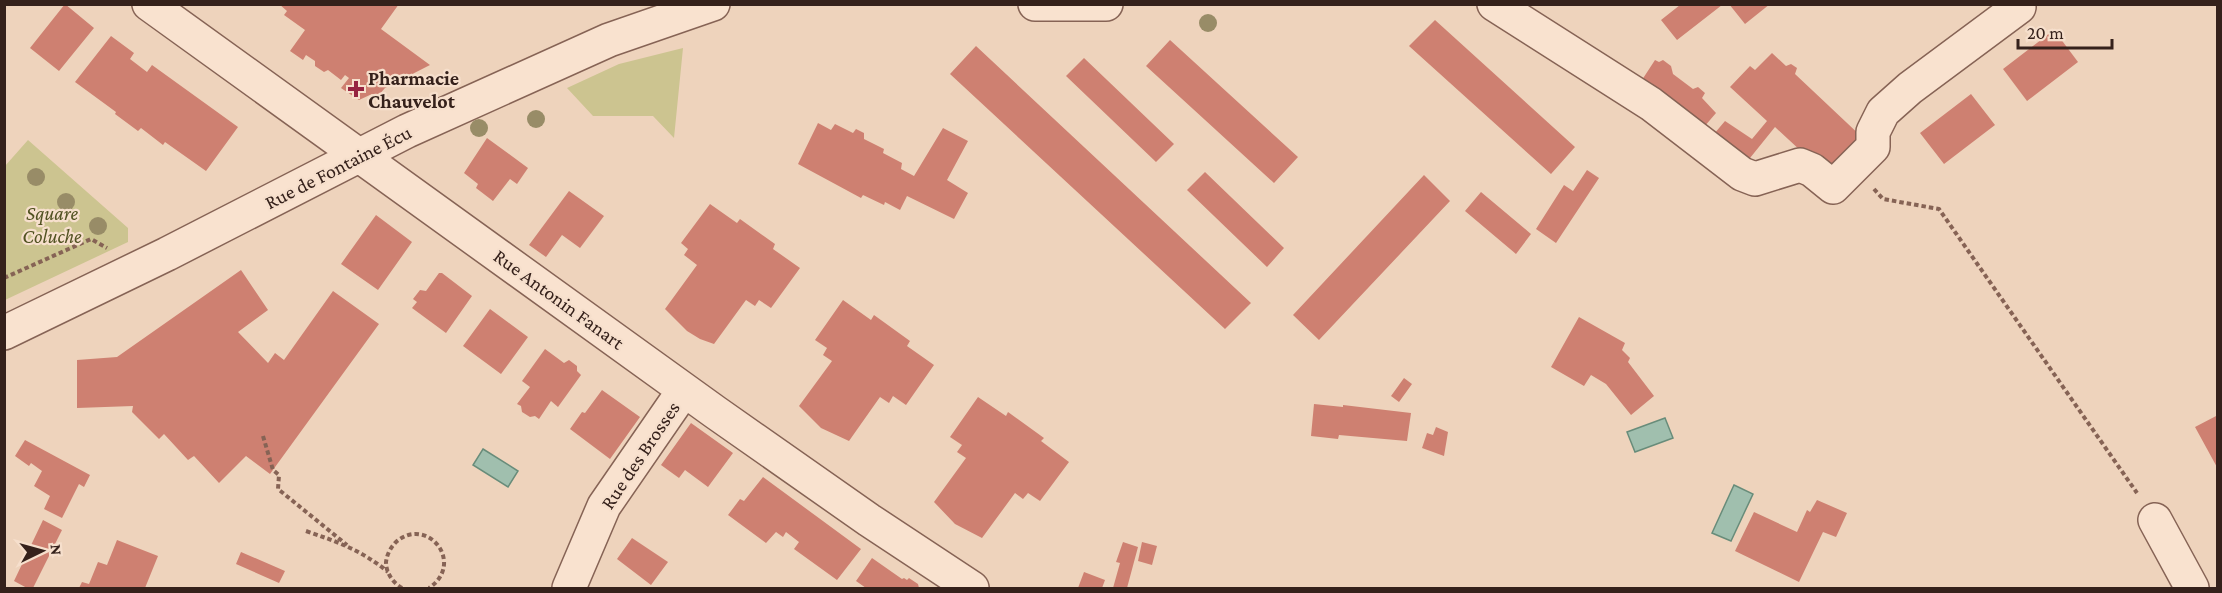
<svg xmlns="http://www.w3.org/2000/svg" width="2222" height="593" font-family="'Crimson Pro',serif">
  <rect width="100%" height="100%" fill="#eed3bc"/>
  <!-- green -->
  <path fill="#ccc490" d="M683 48 674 138 653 116H593L567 88 619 64Z
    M28 140 128 228V242L5 300V166Z"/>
  <!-- water -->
  <path fill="#a0bfae" stroke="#688c7a" stroke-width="1.5" d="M1665 418 1673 438 1635 452 1627 432Z
    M483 449 518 471 508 487 473 465Z
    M1734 485 1753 494 1731 541 1712 533Z"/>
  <!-- building -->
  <path fill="#ce8071" d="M65 4 94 28 59 71 30 48Z
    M279 4H399L381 29 430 65 385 88 377 97 372 94 359 100 341 88 349 78 345 75 341 80 328 70 324 72 315 66V61L306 55 303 60 290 51 305 30 284 15 287 11Z
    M1729 4H1770L1745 24Z
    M1680 5H1722L1677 40 1661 20Z
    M1435 20 1575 147 1551 174 1409 46Z
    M2054 30 2078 62 2027 101 2003 69Z
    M111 36 134 53 130 59 147 72 152 65 238 127 206 171 165 142 163 145 141 128 138 131 115 114 116 112 75 82Z
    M1170 40 1298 157 1274 183 1146 66Z
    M976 46 1251 303 1225 329 950 74Z
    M1772 53 1786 66 1791 64 1797 68 1795 74 1864 139 1829 177 1775 127 1750 158 1714 134 1725 121 1752 139 1767 121 1730 87 1750 66 1755 70Z
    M1084 58 1174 144 1156 162 1066 76Z
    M1655 60 1659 62 1663 60 1671 66 1673 74 1693 89 1698 87 1705 93 1702 98 1716 113 1704 127 1640 83Z
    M1971 94 1995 125 1944 164 1920 133Z
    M818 123 831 130 835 124 853 133 856 129 864 133V139L884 149 883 153 902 163 901 169 914 176 943 128 968 141 947 180 968 193 954 219 907 196 900 210 885 202 884 205 863 195 861 198 798 164Z
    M487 138 528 168 517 184 510 179 493 201 476 188 478 184 464 173Z
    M1587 170 1599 178 1556 243 1536 229 1564 185 1573 191Z
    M1205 172 1284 248 1267 267 1187 190Z
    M1424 175 1450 201 1319 340 1293 315Z
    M569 191 604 216 580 248 562 235 546 257 529 245Z
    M1481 192 1531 234 1516 254 1465 211Z
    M710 204 737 223 740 219 775 244 773 249 800 268 771 308 759 300 755 306 746 300 714 344 700 339 687 331 665 309 697 265 684 255 688 249 681 243Z
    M376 215 412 242 378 290 341 264Z
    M241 270 268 310 238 332 268 363 275 353 284 360 333 291 379 324 270 474 246 456 219 483 194 456 188 460 164 434 159 439 132 412 133 406 77 408V360L117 357Z
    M439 273H442L472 296 446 333 412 308 417 302 413 299 420 290 426 291Z
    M843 300 871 320 874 315 910 341 907 346 934 365 906 405 893 396 889 403 880 397 849 441 821 428 799 406 832 361 823 355 827 348 815 340Z
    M490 309 528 337 501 374 463 346Z
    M1579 317 1625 343 1622 350 1630 358 1628 362 1654 396 1631 415 1606 384 1591 375 1584 386 1551 367Z
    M545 349 564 363 569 360 577 366V371L581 375 558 407 551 401 539 419 535 416 530 417 522 412 521 406 517 404 530 387 522 381Z
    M1404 378 1412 384 1399 402 1391 396Z
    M602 390 640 417 610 459 570 429 582 412 585 413Z
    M978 397 1006 416 1008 412 1044 438 1041 441 1069 462 1040 501 1028 493 1023 499 1015 493 982 538 955 524 934 502 966 458 957 452 962 445 950 437Z
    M1314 404 1343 407V405L1411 413 1407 441 1339 435 1338 439 1311 436Z
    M2218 415V469L2195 427Z
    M691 423 733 453 708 487 685 470 679 478 661 465Z
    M1436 427 1448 432 1444 456 1422 448 1427 433 1433 435Z
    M25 440 90 475 84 487 79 484 62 518 44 509 50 496 34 486 42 471 31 463 29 466 15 456Z
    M763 477 861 549 837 580 794 549 799 542 786 532 783 537 776 532 766 543 728 515 740 499 744 501Z
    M1817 500 1847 513 1836 537 1823 532 1799 582 1735 551 1754 512 1797 532 1807 510 1810 512Z
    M43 520 62 530 33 588H27L14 581Z
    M632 538 668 562 651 585 617 559Z
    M117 540 158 556 145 588H79L82 582 89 584 98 562 107 565Z
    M1123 542 1138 547 1127 588H1113L1120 563 1116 562Z
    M1142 542 1157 546 1152 565 1138 561Z
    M241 552 285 571 279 583 236 564Z
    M872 558 902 579 904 578 907 580 909 578 918 584 919 588H866L856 581Z
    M1084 572 1105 580 1102 588H1078Z"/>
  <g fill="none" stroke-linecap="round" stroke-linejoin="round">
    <defs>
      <path id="minor" d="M149 4 715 412 869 520 972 588
        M1035 4H1106
        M1494 4 1651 104 1742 174 1755 179 1800 165 1812 170 1833 187 1873 147V132L1883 112 1910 88 2019 7
        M4 333 167 254 407 131 609 40 713 4
        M2155 520 2192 588
        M569 588 604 506 684 390"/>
    </defs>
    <!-- minor casing -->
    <use href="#minor" stroke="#866355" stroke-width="36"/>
    <!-- path -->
    <path stroke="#866355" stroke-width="4" stroke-dasharray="4.5 3" stroke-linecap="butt" d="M1874 189 1883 199 1939 209 2137 493
      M4 278 91 239 107 248
      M263 436 273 470 279 475 278 489 347 545
      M306 531C338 542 361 550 388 572
      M402 588C393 583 386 573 386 562 387 554 391 547 396 542 427 515 466 563 429 588"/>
    <!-- minor -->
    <use href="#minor" stroke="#f9e2cf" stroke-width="33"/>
  </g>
  <!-- trees -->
  <g fill="#988c67">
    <circle cx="1208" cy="23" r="9"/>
    <circle cx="536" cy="119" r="9"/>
    <circle cx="479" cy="128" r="9"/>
    <circle cx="36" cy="177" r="9"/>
    <circle cx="66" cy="202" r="9"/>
    <circle cx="98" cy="226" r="9"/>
  </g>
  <!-- markers -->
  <path fill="#962441" stroke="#f6dfcc" stroke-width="2" d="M353 80h6v6h6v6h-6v6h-6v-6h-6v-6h6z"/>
  <g text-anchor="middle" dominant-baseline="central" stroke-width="4.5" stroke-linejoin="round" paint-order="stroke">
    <!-- poi labels -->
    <g font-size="20" font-weight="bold" fill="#35211b" stroke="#f6dfcc" text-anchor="start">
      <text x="368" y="78">Pharmacie<tspan x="368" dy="23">Chauvelot</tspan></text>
    </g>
    <!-- street labels -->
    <g font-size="20" fill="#35211b" stroke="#f6dfcc">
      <text transform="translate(338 167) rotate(-27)">Rue de Fontaine Écu</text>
      <text transform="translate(559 299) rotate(36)">Rue Antonin Fanart</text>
      <text transform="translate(640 455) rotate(-56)">Rue des Brosses</text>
    </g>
    <!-- park labels -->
    <g font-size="20" font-style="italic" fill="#515221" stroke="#f6dfcc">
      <text x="52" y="213">Square<tspan x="52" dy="23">Coluche</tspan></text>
    </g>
  </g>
  <!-- border -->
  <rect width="2222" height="593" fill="none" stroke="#35211b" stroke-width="12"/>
  <!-- north arrow -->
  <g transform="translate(42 551) rotate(85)" stroke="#f6dfcc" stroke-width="4.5" paint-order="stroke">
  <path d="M0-4.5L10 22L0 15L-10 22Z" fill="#35211b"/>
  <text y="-9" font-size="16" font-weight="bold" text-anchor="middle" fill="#35211b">N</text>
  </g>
  <!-- scale -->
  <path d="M2018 39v9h94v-9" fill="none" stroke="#35211b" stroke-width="3"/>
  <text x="2027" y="39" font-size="18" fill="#35211b" stroke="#f6dfcc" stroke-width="4.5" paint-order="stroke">20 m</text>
</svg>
